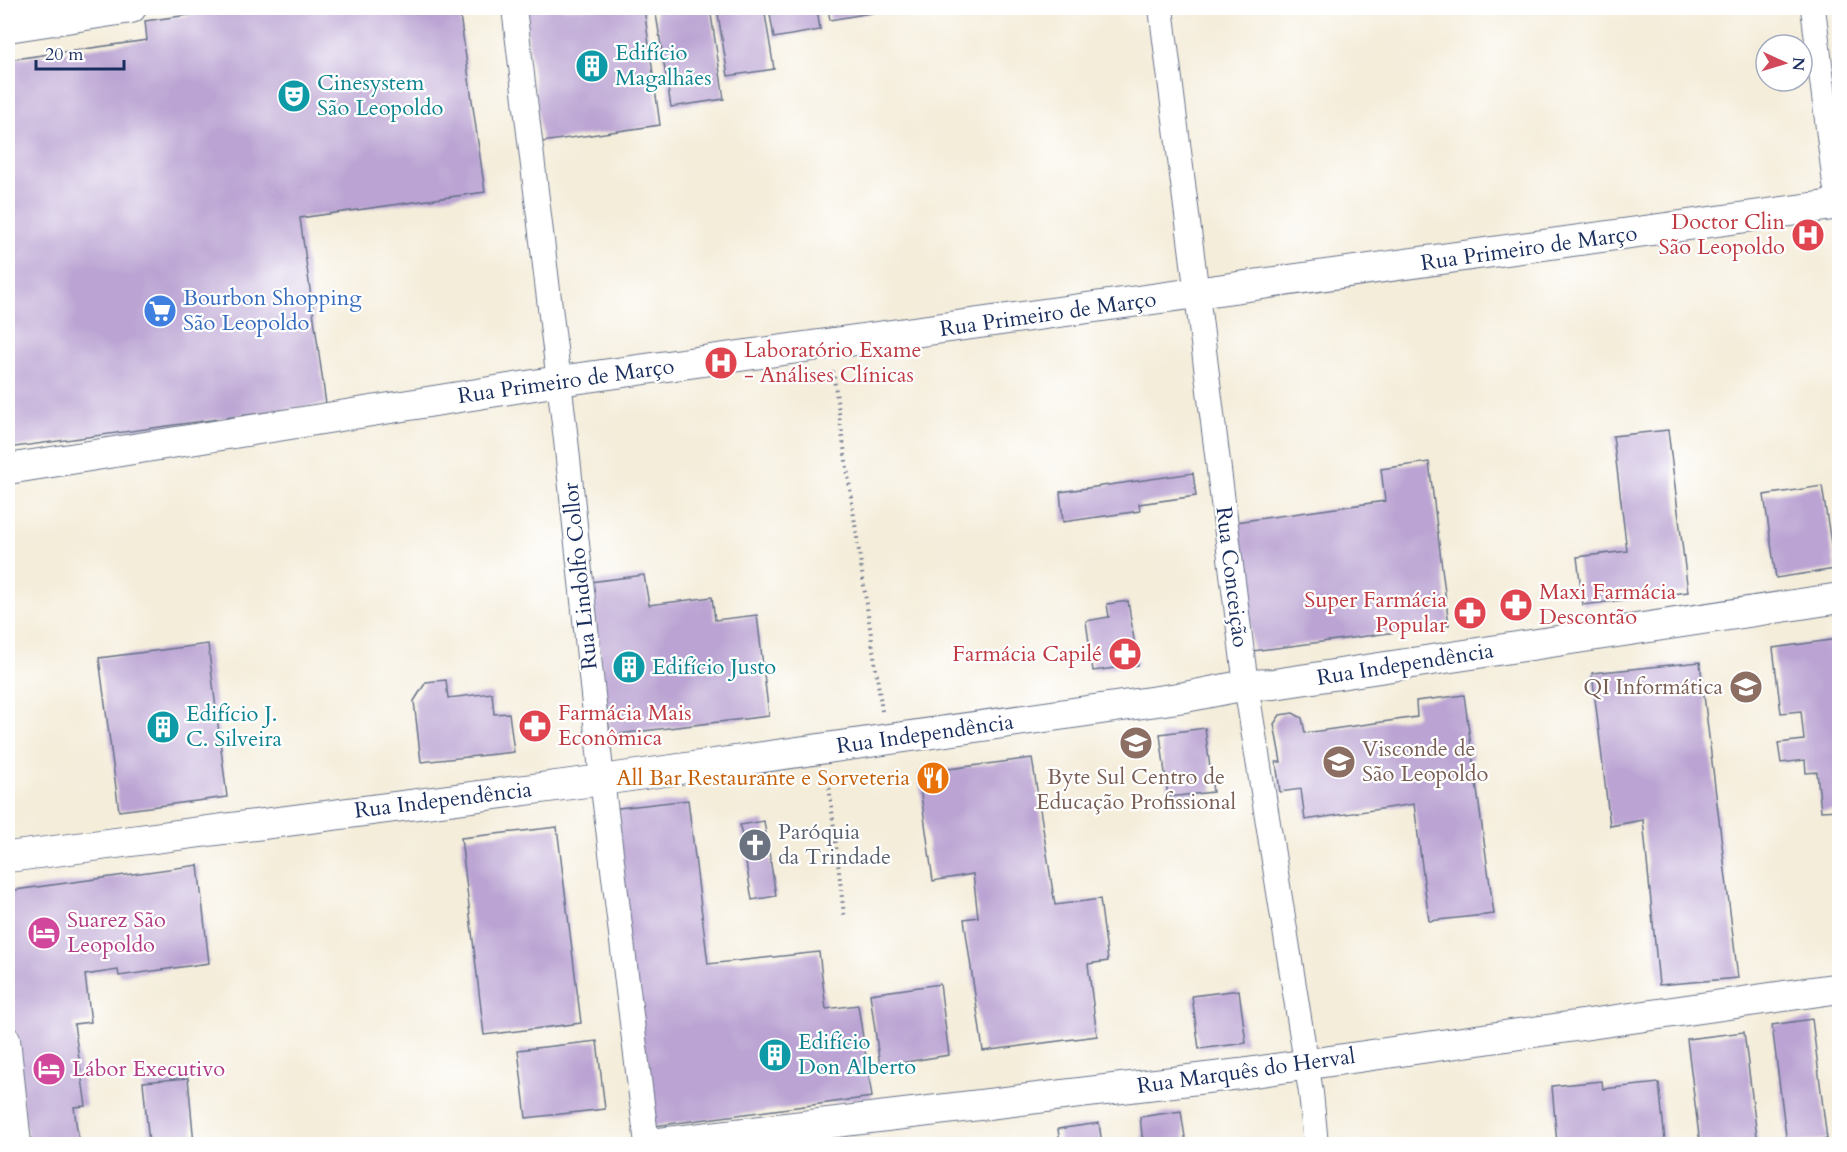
<svg xmlns="http://www.w3.org/2000/svg" width="1847" height="1152" font-family="Cardo,serif">
  <rect width="100%" height="100%" fill="#fff"/>
  <filter id="ink" filterUnits="userSpaceOnUse"><feTurbulence type="fractalNoise" baseFrequency=".0167" numOctaves="2"/><feDisplacementMap in="SourceGraphic" scale="12" xChannelSelector="R" yChannelSelector="G"/><feConvolveMatrix kernelMatrix="1 2 1 2 8 2 1 2 1" color-interpolation-filters="sRGB"/></filter>
  <filter id="wash" filterUnits="userSpaceOnUse"><feTurbulence type="fractalNoise" baseFrequency=".008" numOctaves="4" result="noise"/><feDisplacementMap in="SourceGraphic" scale="24" xChannelSelector="R" yChannelSelector="G"/><feGaussianBlur stdDeviation="1.35" result="paint"/><feColorMatrix in="noise" values="0 0 0 0 0 0 0 0 0 0 0 0 0 0 0 0 0 1.4 0 .05"/><feComposite in="paint" operator="in"/></filter>
  <g filter="url(#wash)">
    <rect width="100%" height="100%" fill="#f4edda"/>
    <g id="blocks">
      <!-- building -->
      <path fill="#bba4d3" d="M240 8H459L485 192 300 218 326 404 8 448V60L147 40 145 21Z
        M524 8H644L660 125 542 142Z
        M655 8H710L724 99 671 107Z
        M717 8H764L774 69 728 76Z
        M769 8H817L820 30 774 38Z
        M828 8H876V12L830 20Z
        M1668 430 1688 592 1583 605 1577 557 1627 551 1613 436Z
        M1429 462 1449 625 1253 651 1236 522 1385 501 1381 469Z
        M1193 473 1196 496 1139 504 1140 511 1063 522 1060 492Z
        M1822 486 1835 569 1776 578 1764 495Z
        M644 575 649 605 712 597 715 620 757 615 769 716 610 735 590 582Z
        M1128 601 1138 665 1093 671 1086 621 1109 617 1107 604Z
        M1838 639 1839 640V810L1821 811 1817 772 1806 773 1805 760 1781 763 1778 743 1804 740 1801 711 1781 713 1773 648Z
        M208 644 227 797 119 811 99 658Z
        M1700 662 1738 978 1659 985 1643 820 1610 826 1592 673Z
        M446 680 448 698 492 693 494 714 509 713 514 752 421 762 414 701 426 682Z
        M1464 695 1494 914 1429 921 1414 804 1305 820 1301 789 1280 792 1276 762H1281L1274 724 1280 715 1293 713 1302 718 1305 733 1417 717 1416 701Z
        M1205 728 1213 792 1168 797 1160 734Z
        M1032 758 1055 905 1100 899 1108 961 1088 964 1097 1036 983 1051 964 919 978 917 973 874 933 881 918 773Z
        M688 800 708 964 819 952 826 1009 858 1005 872 1097 647 1127 610 809Z
        M764 821 776 896 752 900 740 825Z
        M557 827 581 1023 484 1035 461 838Z
        M198 865 209 963 119 976 118 970 85 975 91 1022 74 1024 86 1106 74 1107 79 1144H28L8 996V891Z
        M940 984 949 1055 880 1066 870 994Z
        M1239 990 1246 1043 1199 1049 1192 996Z
        M1812 1019 1827 1139 1787 1144 1772 1025Z
        M1744 1032 1758 1144H1700L1687 1039Z
        M597 1041 605 1109 526 1118 518 1050Z
        M188 1078 194 1144H149L143 1082Z
        M1602 1081 1603 1089 1659 1083 1665 1141 1631 1144H1557L1552 1086Z
        M1181 1111 1186 1144H1143L1140 1117Z
        M1099 1123 1102 1144H1060L1058 1129Z"/>
    </g>
  </g>
  <g filter="url(#ink)">
    <use href="#blocks" fill-opacity="0" stroke="#677289" stroke-width="1.5"/>
    <g fill="none" stroke-linecap="round" stroke-linejoin="round">
      <defs>
        <path id="minor" d="M514 8 566 440 602 780 647 1144
          M1161 8 1246 685 1311 1093 1316 1144
          M1813 8 1835 184 1840 203
          M8 1039 19 1144"/>
        <path id="tertiary" d="M8 27 131 8
          M8 469 559 381 1840 204
          M8 857 602 780 1185 697 1246 685 1274 684 1840 598
          M651 1144 1240 1074 1840 988"/>
      </defs>
      <!-- minor casing -->
      <use href="#minor" stroke="#677289" stroke-width="26"/>
      <!-- tertiary casing -->
      <use href="#tertiary" stroke="#677289" stroke-width="32"/>
      <!-- path -->
      <path stroke="#677289" stroke-width="4" stroke-dasharray="1.5 4.5" stroke-linecap="butt" d="M833 371 882 711
        M828 776 844 915"/>
      <!-- minor -->
      <use href="#minor" stroke="#fff" stroke-width="24"/>
      <!-- tertiary -->
      <use href="#tertiary" stroke="#fff" stroke-width="30"/>
    </g>
  </g>
  <!-- icons -->
  <defs>
    <symbol id="building-disc" viewBox="-11 -11 22 22"><circle r="9.5" fill="#0f9aa8" stroke="#fff"/><path d="M-4-6H4V6H1V3H-1V6H-4ZM-2.5-4.3h1.7v1.8h-1.7ZM.8-4.3h1.7v1.8H.8ZM-2.5-1h1.7V.8h-1.7ZM.8-1h1.7V.8H.8Z" fill="#fff"/></symbol>
    <symbol id="theatre-disc" viewBox="-11 -11 22 22"><circle r="9.5" fill="#0f9aa8" stroke="#fff"/><path d="M-5-5.5Q0-4 5-5.5V0Q5 5 0 6Q-5 5-5 0ZM-3.3-2.5H-1v1.5H-3.3ZM1-2.5H3.3v1.5H1ZM-2.8 1Q0 5.5 2.8 1Z" fill="#fff"/></symbol>
    <symbol id="hospital-disc" viewBox="-11 -11 22 22"><circle r="9.5" fill="#e0444e" stroke="#fff"/><path d="M-5-5h3v3.5h4V-5h3V5h-3V1.5h-4V5h-3Z" fill="#fff"/></symbol>
    <symbol id="supermarket-disc" viewBox="-11 -11 22 22"><circle r="9.5" fill="#3f7fe0" stroke="#fff"/><path d="M-6-5.5h2.5l.6 2H6L4.5 2H-2.5L-4.4-4H-6ZM-1.5 3.2a1.3 1.3 0 1 0 .1 0ZM3 3.2a1.3 1.3 0 1 0 .1 0Z" fill="#fff"/></symbol>
    <symbol id="pharmacy-disc" viewBox="-11 -11 22 22"><circle r="9.5" fill="#e0444e" stroke="#fff"/><path d="M-2-6h4v4h4v4h-4v4h-4v-4h-4v-4h4Z" fill="#fff"/></symbol>
    <symbol id="school-disc" viewBox="-11 -11 22 22"><circle r="9.5" fill="#8d6e63" stroke="#fff"/><path d="M0-5L7-2L0 1L-7-2ZM-4 1L0 2.5L4 1V4Q0 6-4 4Z" fill="#fff"/></symbol>
    <symbol id="restaurant-disc" viewBox="-11 -11 22 22"><circle r="9.5" fill="#e8710a" stroke="#fff"/><path d="M-5-6h1v4h1v-4h1v4h1v-4h1v5L-1.5 .5V6h-2V.5L-5-1ZM5-6V6H3V1.5H1.5Q1.5-4 5-6Z" fill="#fff"/></symbol>
    <symbol id="church-disc" viewBox="-11 -11 22 22"><circle r="9.5" fill="#6b7280" stroke="#fff"/><path d="M-1.2-6h2.4v3.5h3.3v2.4h-3.3V6h-2.4V-.1h-3.3v-2.4h3.3Z" fill="#fff"/></symbol>
    <symbol id="hotel-disc" viewBox="-11 -11 22 22"><circle r="9.5" fill="#d1479c" stroke="#fff"/><path d="M-6-4.5h1.5V1H6V5H4.5V3h-9V5H-6ZM-4 0a1.8 1.8 0 1 1 3.6 0ZM.5 0V-2.5h3Q6-2.5 6 0Z" fill="#fff"/></symbol>
  </defs>
  <g fill-rule="evenodd">
    <use href="#building-disc" x="573" y="47" width="38" height="38"/>
    <use href="#theatre-disc" x="275" y="77" width="38" height="38"/>
    <use href="#hospital-disc" x="1789" y="216" width="38" height="38"/>
    <use href="#supermarket-disc" x="141" y="292" width="38" height="38"/>
    <use href="#hospital-disc" x="702" y="344" width="38" height="38"/>
    <use href="#pharmacy-disc" x="1497" y="586" width="38" height="38"/>
    <use href="#pharmacy-disc" x="1451" y="594" width="38" height="38"/>
    <use href="#pharmacy-disc" x="1106" y="635" width="38" height="38"/>
    <use href="#building-disc" x="610" y="648" width="38" height="38"/>
    <use href="#school-disc" x="1727" y="668" width="38" height="38"/>
    <use href="#pharmacy-disc" x="516" y="707" width="38" height="38"/>
    <use href="#building-disc" x="144" y="708" width="38" height="38"/>
    <use href="#school-disc" x="1117" y="724" width="38" height="38"/>
    <use href="#school-disc" x="1320" y="743" width="38" height="38"/>
    <use href="#restaurant-disc" x="914" y="759" width="38" height="38"/>
    <use href="#church-disc" x="736" y="826" width="38" height="38"/>
    <use href="#hotel-disc" x="25" y="914" width="38" height="38"/>
    <use href="#building-disc" x="756" y="1036" width="38" height="38"/>
    <use href="#hotel-disc" x="30" y="1050" width="38" height="38"/>
  </g>
  <g text-anchor="middle" dominant-baseline="central" stroke-width="4.5" stroke-linejoin="round" paint-order="stroke">
    <!-- culture labels -->
    <g font-size="22" fill="#0d838f" stroke="#fff" text-anchor="start">
      <text x="615" y="53">Edifício<tspan x="615" dy="25">Magalhães</tspan></text>
      <text x="317" y="83">Cinesystem<tspan x="317" dy="25">São Leopoldo</tspan></text>
      <text x="652" y="667">Edifício Justo</text>
      <text x="186" y="714">Edifício J.<tspan x="186" dy="25">C. Silveira</tspan></text>
      <text x="798" y="1042">Edifício<tspan x="798" dy="25">Don Alberto</tspan></text>
    </g>
    <!-- health labels -->
    <g font-size="22" fill="#be3a42" stroke="#fff" text-anchor="end">
      <text x="1785" y="222">Doctor Clin<tspan x="1785" dy="25">São Leopoldo</tspan></text>
      <text x="744" y="350" text-anchor="start">Laboratório Exame<tspan x="744" dy="25">- Análises Clínicas</tspan></text>
      <text x="1539" y="592" text-anchor="start">Maxi Farmácia<tspan x="1539" dy="25">Descontão</tspan></text>
      <text x="1447" y="600">Super Farmácia<tspan x="1447" dy="25">Popular</tspan></text>
      <text x="1102" y="654">Farmácia Capilé</text>
      <text x="558" y="713" text-anchor="start">Farmácia Mais<tspan x="558" dy="25">Econômica</tspan></text>
    </g>
    <!-- street labels -->
    <g font-size="22" fill="#1b2f5e" stroke="#fff">
      <text transform="translate(1529 248) rotate(-8)">Rua Primeiro de Março</text>
      <text transform="translate(1048 314) rotate(-8)">Rua Primeiro de Março</text>
      <text transform="translate(566 381) rotate(-8)">Rua Primeiro de Março</text>
      <text transform="translate(580 576) rotate(-96)">Rua Lindolfo Collor</text>
      <text transform="translate(1232 577) rotate(83)">Rua Conceição</text>
      <text transform="translate(1405 664) rotate(-9)">Rua Independência</text>
      <text transform="translate(925 734) rotate(-8)">Rua Independência</text>
      <text transform="translate(443 800) rotate(-7)">Rua Independência</text>
      <text transform="translate(1246 1071) rotate(-8)">Rua Marquês do Herval</text>
    </g>
    <!-- shop labels -->
    <g font-size="22" fill="#366cbe" stroke="#fff" text-anchor="start">
      <text x="183" y="298">Bourbon Shopping<tspan x="183" dy="25">São Leopoldo</tspan></text>
    </g>
    <!-- education labels -->
    <g font-size="22" fill="#785e54" stroke="#fff" text-anchor="end">
      <text x="1723" y="687">QI Informática</text>
      <text x="1362" y="749" text-anchor="start">Visconde de<tspan x="1362" dy="25">São Leopoldo</tspan></text>
      <text x="1136" y="777" text-anchor="middle">Byte Sul Centro de<tspan x="1136" dy="25">Educação Profissional</tspan></text>
    </g>
    <!-- food labels -->
    <g font-size="22" fill="#c56008" stroke="#fff" text-anchor="end">
      <text x="910" y="778">All Bar Restaurante e Sorveteria</text>
    </g>
    <!-- worship labels -->
    <g font-size="22" fill="#5b616d" stroke="#fff" text-anchor="start">
      <text x="778" y="832">Paróquia<tspan x="778" dy="25">da Trindade</tspan></text>
    </g>
    <!-- hotel labels -->
    <g font-size="22" fill="#b23c85" stroke="#fff" text-anchor="start">
      <text x="67" y="920">Suarez São<tspan x="67" dy="25">Leopoldo</tspan></text>
      <text x="72" y="1069">Lábor Executivo</text>
    </g>
  </g>
  <!-- margin -->
  <rect width="1847" height="1152" fill="none" stroke="#fff" stroke-width="30"/>
  <!-- north arrow -->
  <g transform="translate(1784 63) rotate(94)"><circle r="28" fill="#ffffff" stroke="#a4acbf" stroke-width="1.5"/>
  <path d="M0-4.5L10 22L0 15L-10 22Z" fill="#d1495b"/>
  <text y="-9" font-size="16" font-weight="bold" text-anchor="middle" fill="#1b2f5e">N</text>
  </g>
  <!-- scale -->
  <path d="M36 60v9h88v-9" fill="none" stroke="#1b2f5e" stroke-width="3"/>
  <text x="45" y="60" font-size="18" fill="#1b2f5e" stroke="#ffffff" stroke-width="4.5" paint-order="stroke">20 m</text>
</svg>
